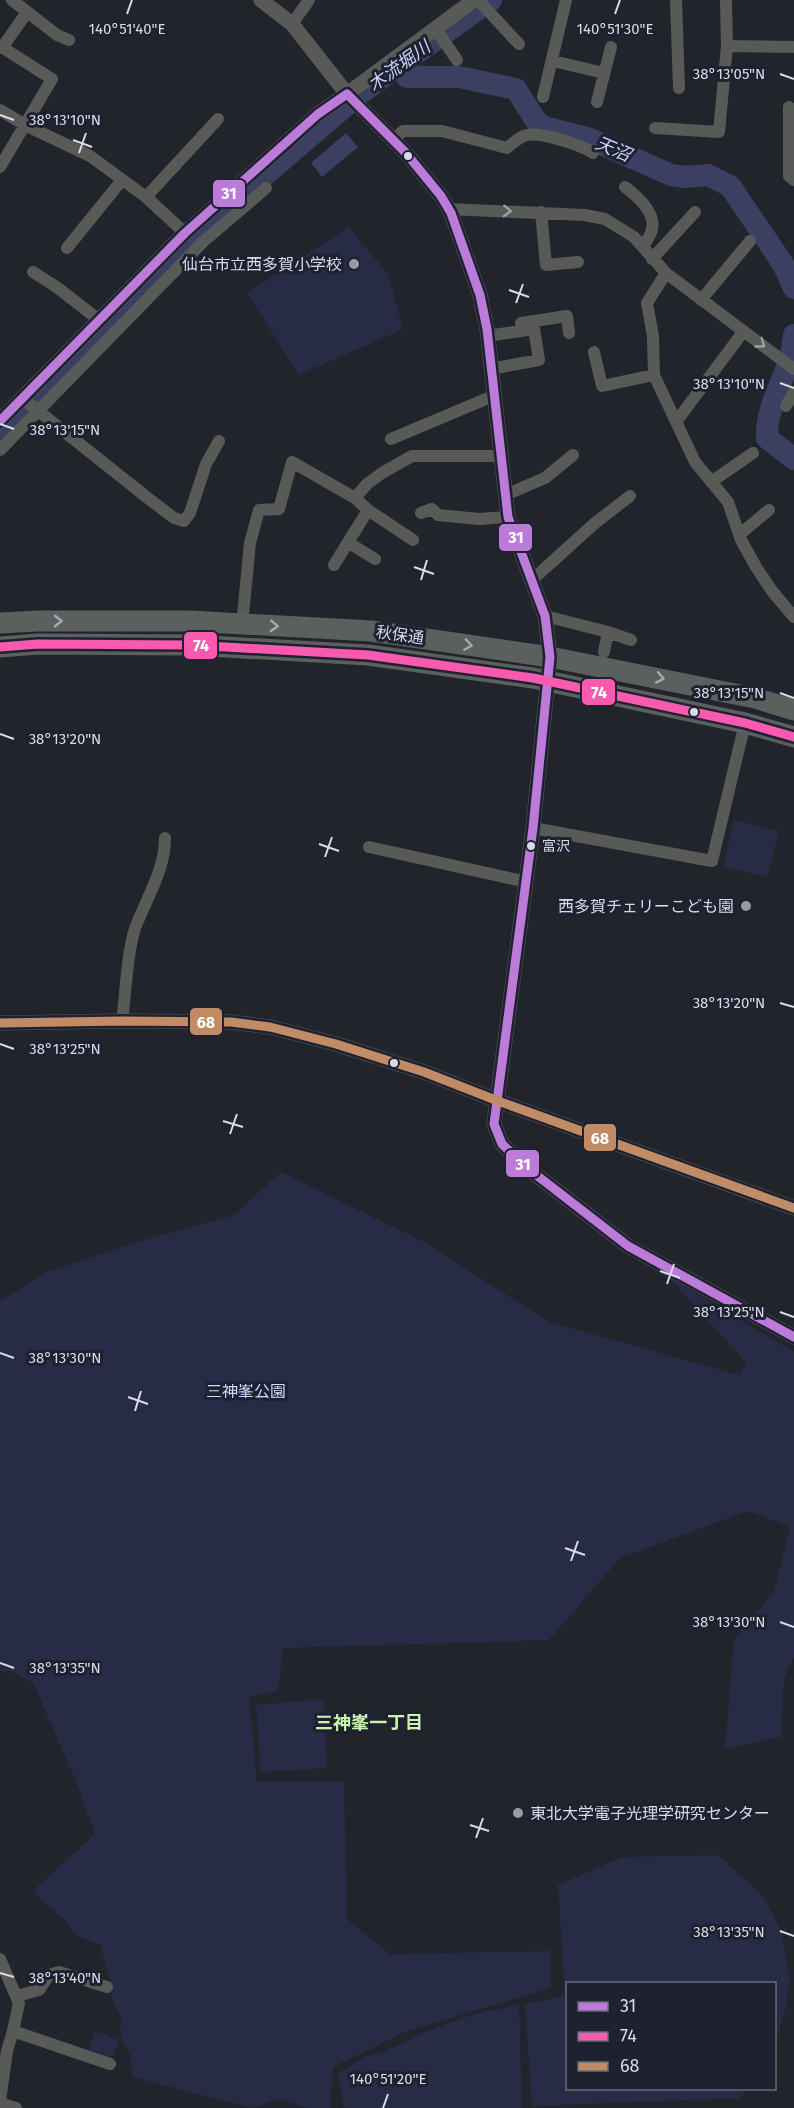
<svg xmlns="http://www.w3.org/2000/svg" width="794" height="2108" font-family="'Fira Sans','Noto Sans JP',sans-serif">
  <rect width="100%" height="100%" fill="#22242c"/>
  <!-- green -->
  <path fill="#272b45" d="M349 227 388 274 403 329 299 375 247 293Z
    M734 820 779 831 767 877 723 867Z
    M281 1172 426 1243 549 1322 739 1375 746 1363 669 1277 794 1352V1657L784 1679 781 1737 725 1749 734 1640 774 1592 790 1527 748 1511 620 1558 549 1640 283 1648 278 1691 249 1697 257 1782 344 1781 347 1919 390 1954 551 1951V1988L407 2031 333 2067 330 2108H309L277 2099 253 2108 132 2077 131 2057 120 2035 121 2016 113 2002 110 1978 100 1945 77 1936 67 1923 33 1891 95 1834 77 1783 33 1683 10 1671H0V1301L47 1272 137 1242 234 1215Z
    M324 1699 327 1768 261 1772 256 1705Z
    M718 1855 763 1896 782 1933 790 1980 785 2011 775 2042 774 1984H568V2088L747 2089 740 2098 532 2106 525 2004 565 1996 558 1885 623 1857Z
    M519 2004 522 2108H349L343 2106 338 2073 365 2057 383 2052 426 2032 465 2017Z
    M95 2031 119 2040 112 2058 89 2050Z"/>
  <!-- water -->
  <path fill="#3b4063" d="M346 133 358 147 322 177 311 163Z"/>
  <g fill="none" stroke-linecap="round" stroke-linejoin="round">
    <!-- river -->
    <path stroke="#3b4063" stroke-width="22" d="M404 62 407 77H459L516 89 536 121 544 127 590 139 671 175 686 177 708 175 730 186 783 264 794 288
      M794 335C793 343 792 352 790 359 781 385 766 410 767 438L794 459
      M0 438 181 251 246 191 362 92 491 0"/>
    <!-- minor -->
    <path stroke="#585a57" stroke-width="12" d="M12 0 57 35 69 40
      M478 0 519 44
      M676 0 679 88
      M292 24 309 0
      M435 28 457 60
      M0 46 52 79 0 167
      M727 46 794 47
      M2 48 27 12
      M553 61 604 73
      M543 97 566 0
      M597 102 611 47
      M789 107V176L794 180
      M0 110 25 125 90 156 146 197 185 233
      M655 128 719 132 727 46 726 0
      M393 140 403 131H442L507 148C513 143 520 136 527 135 541 132 582 145 593 153
      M625 187C637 196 656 212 652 229 651 235 646 241 644 246
      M146 197 218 119
      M448 209 585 215 605 219 634 237 666 273 794 369
      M541 212 546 265 578 262
      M67 248 122 180
      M652 259 695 212
      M33 272 58 288 99 320
      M666 273 647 303 653 336 654 375 695 462 728 502 741 540 756 567 772 591 794 617
      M701 300 750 241
      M521 323 567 316 569 333
      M487 336 534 329 539 360 490 369
      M594 352 602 386 654 375
      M22 398 149 499 174 518 184 521 190 513 206 464 219 441
      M786 406 794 392
      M676 422 743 332
      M391 439 493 396
      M0 450 204 241 266 188
      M711 482 753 453
      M505 495 545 478 573 455
      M355 498 367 484 382 473 412 456H500
      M421 513 432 509 438 515 479 519 508 517
      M740 534 769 510
      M349 543 375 559
      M334 565 368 510
      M532 580 595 523 630 496
      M545 616 608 632 604 652
      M242 625 250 543 259 510 279 509 292 462 355 498 368 510 413 540
      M608 632 631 640
      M533 828 712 861 745 723
      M369 847 527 882
      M122 1021C126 994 127 944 138 921 149 894 165 868 165 838
      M0 1959 19 2003 13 2031 7 2051 0 2101
      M17 1996 39 1990 49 1975 59 1972 107 1987
      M13 2031 110 2064
      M0 2103 16 2108"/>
    <!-- tertiary -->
    <path stroke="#585a57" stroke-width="15" d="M261 0 292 24 347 94 474 0
      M0 421 185 233 318 114 347 94 405 152 441 196 451 213 480 295 487 329 508 517 545 616 550 657 533 828 494 1124 502 1144 526 1167 628 1246 794 1337
      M0 1023 122 1021 231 1022 270 1027 336 1044 424 1072 498 1101 794 1208"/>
    <!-- trunk -->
    <path stroke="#5b5f5d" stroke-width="21" d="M0 623 38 621H190L371 631 550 657 755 698 794 710
      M0 647 38 644 190 645 368 655 533 678 745 723 794 737"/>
    <defs>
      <path id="bus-1" d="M0 421 185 233 318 114 347 94 405 152 441 196 451 213 480 295 487 329 508 517 545 616 550 657 533 828 494 1124 502 1144 526 1167 628 1246 794 1337"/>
      <path id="bus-2" d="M0 647 38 644 190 645 368 655 533 678 745 723 794 737"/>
      <path id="bus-3" d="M0 1023 122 1021 231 1022 270 1027 336 1044 424 1072 498 1101 794 1208"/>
    </defs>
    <!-- bus-1 casing -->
    <use href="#bus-1" stroke="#1e2130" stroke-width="14"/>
    <!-- bus-2 casing -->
    <use href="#bus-2" stroke="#1e2130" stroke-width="14"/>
    <!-- bus-3 casing -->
    <use href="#bus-3" stroke="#1e2130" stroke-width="14"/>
    <!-- bus-1 -->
    <use href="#bus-1" stroke="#bd7bd9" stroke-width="9"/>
    <!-- bus-2 -->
    <use href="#bus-2" stroke="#f75aaf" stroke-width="9"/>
    <!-- bus-3 -->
    <use href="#bus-3" stroke="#c18c65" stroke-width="9"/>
  </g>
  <!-- one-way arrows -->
  <defs><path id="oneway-chevron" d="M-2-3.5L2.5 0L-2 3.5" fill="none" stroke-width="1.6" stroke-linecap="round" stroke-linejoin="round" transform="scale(1.5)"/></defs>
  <g stroke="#9ea1a5">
    <use href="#oneway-chevron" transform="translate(507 211) rotate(2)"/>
    <use href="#oneway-chevron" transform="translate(761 344) rotate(36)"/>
  </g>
  <g stroke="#a6a9af">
    <use href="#oneway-chevron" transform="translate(58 621)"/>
    <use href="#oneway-chevron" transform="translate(274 626) rotate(3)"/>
    <use href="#oneway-chevron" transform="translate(468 645) rotate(8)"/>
    <use href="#oneway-chevron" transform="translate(660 678) rotate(11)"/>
  </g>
  <!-- ticks -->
  <path fill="none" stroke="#d8dbe5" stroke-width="2" d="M127 14 132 0M615 14 620 0M780 74 794 79M0 115 14 120M73 140 92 147M79 153 86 133M509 290 529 297M516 303 523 284M780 383 794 388M0 424 14 429M414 567 434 574M421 580 427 560M780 693 794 698M0 734 14 739M319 844 339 851M325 857 332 837M780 1003 794 1007M0 1044 14 1049M223 1121 243 1127M230 1134 237 1114M660 1271 680 1278M667 1284 674 1264M780 1312 794 1317M0 1353 14 1358M128 1397 148 1404M135 1411 141 1391M565 1548 585 1555M571 1561 578 1541M780 1622 794 1627M0 1663 14 1668M470 1825 489 1831M476 1838 483 1818M780 1931 794 1936M0 1973 14 1977M383 2108 388 2094"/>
  <!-- markers -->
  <g fill="#d8dbe5" stroke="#1e2130" stroke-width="2">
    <circle cx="408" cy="156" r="5"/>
    <circle cx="694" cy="712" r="5"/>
    <circle cx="531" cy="846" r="5"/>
    <circle cx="394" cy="1063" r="5"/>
  </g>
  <g fill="#989ba4" stroke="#1e2130" stroke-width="2">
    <circle cx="354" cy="264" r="6"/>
    <circle cx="746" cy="906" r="6"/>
    <circle cx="518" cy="1813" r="6"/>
  </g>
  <g text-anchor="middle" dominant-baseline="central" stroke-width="6" stroke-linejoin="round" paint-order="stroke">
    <!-- bus labels -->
    <g font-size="14" fill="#d8dbe5" stroke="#1e2130" text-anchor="start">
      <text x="542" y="846">富沢</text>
    </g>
    <!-- poi labels -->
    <g font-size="16" fill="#d8dbe5" stroke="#1e2130" text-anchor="end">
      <text x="342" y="264">仙台市立西多賀小学校</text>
      <text x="734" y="906">西多賀チェリーこども園</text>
      <text x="530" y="1813" text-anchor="start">東北大学電子光理学研究センター</text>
    </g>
    <!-- street labels -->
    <g font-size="16" fill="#d8dbe5" stroke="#1e2130">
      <text transform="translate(400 635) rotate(8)">秋保通</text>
    </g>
    <!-- park labels -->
    <g font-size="16" fill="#cdd6fe" stroke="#1e2130">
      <text x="246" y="1391">三神峯公園</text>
    </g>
    <!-- water labels -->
    <g font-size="18" font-style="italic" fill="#c9d1f9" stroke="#1e2130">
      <text transform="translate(399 66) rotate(-36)">木流堀川</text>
      <text transform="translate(613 149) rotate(23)">天沼</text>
    </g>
    <!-- neighbourhood labels -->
    <g font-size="18" font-weight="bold" fill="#c9f3ae" stroke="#1e2130">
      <text x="369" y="1723">三神峯一丁目</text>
    </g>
  </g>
  <g font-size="15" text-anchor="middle" fill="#d8dbe5" stroke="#1e2130" stroke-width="6" stroke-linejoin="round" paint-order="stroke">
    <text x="127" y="34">140°51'40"E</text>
    <text x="615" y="34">140°51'30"E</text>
    <text x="729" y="79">38°13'05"N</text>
    <text x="65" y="125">38°13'10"N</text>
    <text x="729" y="389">38°13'10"N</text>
    <text x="65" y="435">38°13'15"N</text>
    <text x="729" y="698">38°13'15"N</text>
    <text x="65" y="744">38°13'20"N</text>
    <text x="729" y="1008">38°13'20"N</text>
    <text x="65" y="1054">38°13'25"N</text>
    <text x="729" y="1317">38°13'25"N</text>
    <text x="65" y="1363">38°13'30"N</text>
    <text x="729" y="1627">38°13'30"N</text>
    <text x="65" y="1673">38°13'35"N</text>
    <text x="729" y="1937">38°13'35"N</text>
    <text x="65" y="1983">38°13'40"N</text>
    <text x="388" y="2084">140°51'20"E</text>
  </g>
  <g stroke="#1e2130" stroke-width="2">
    <rect x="212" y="179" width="34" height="29" rx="6" fill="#bd7bd9"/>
    <rect x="498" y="523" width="35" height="29" rx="6" fill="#bd7bd9"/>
    <rect x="183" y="631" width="35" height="29" rx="6" fill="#f75aaf"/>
    <rect x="581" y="678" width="35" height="28" rx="6" fill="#f75aaf"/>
    <rect x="189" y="1007" width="34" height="29" rx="6" fill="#c18c65"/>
    <rect x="583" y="1123" width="34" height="29" rx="6" fill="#c18c65"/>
    <rect x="505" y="1149" width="35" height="29" rx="6" fill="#bd7bd9"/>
  </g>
  <g font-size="16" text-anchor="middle" font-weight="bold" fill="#fff">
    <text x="229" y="199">31</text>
    <text x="516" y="543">31</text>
    <text x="201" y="651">74</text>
    <text x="599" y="698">74</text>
    <text x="206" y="1028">68</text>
    <text x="600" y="1144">68</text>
    <text x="523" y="1170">31</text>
  </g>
  <!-- legend -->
  <rect x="566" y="1982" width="210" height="108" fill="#1e2130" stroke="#686b78" stroke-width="1.5"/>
  <rect x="578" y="2002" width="30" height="9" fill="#bd7bd9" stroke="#686b78" stroke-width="1.5"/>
  <text x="620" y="2012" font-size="18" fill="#d8dbe5">31</text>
  <rect x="578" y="2032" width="30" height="9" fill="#f75aaf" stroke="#686b78" stroke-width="1.5"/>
  <text x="620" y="2042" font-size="18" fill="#d8dbe5">74</text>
  <rect x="578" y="2062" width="30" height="9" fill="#c18c65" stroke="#686b78" stroke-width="1.5"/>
  <text x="620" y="2072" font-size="18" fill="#d8dbe5">68</text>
</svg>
